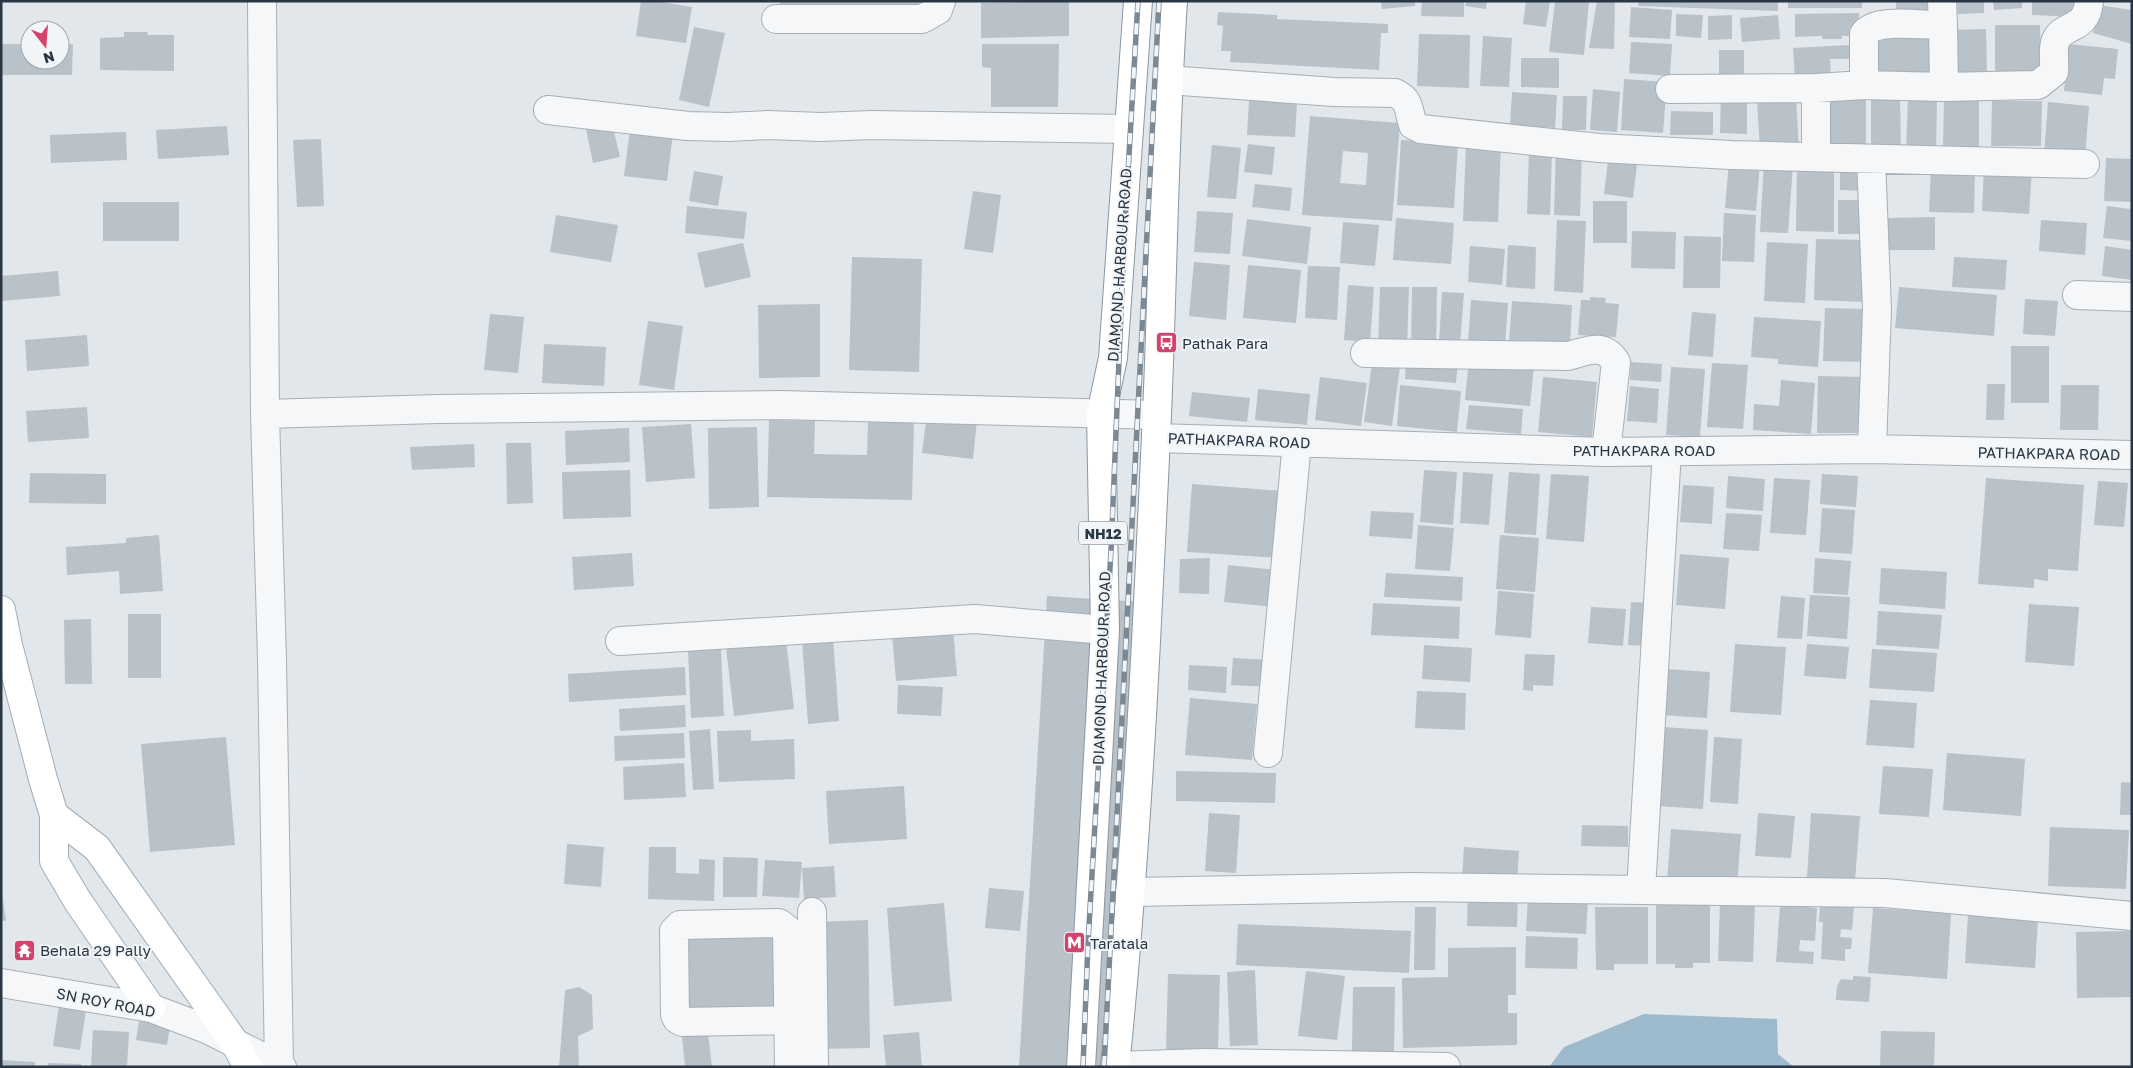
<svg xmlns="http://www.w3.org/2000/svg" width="2133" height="1068" font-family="'Golos Text',sans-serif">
  <rect width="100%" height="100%" fill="#e2e7eb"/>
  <!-- water -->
  <path fill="#9cbacc" d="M1644 1014 1777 1019 1778 1054 1794 1067H1549L1564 1047Z"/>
  <!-- building -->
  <path fill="#b9c1c9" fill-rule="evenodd" d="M641 1H655L692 7 686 43 636 36Z
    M780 1H927V8H780Z
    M1069 1V36L981 38V3Z
    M1381 1H1415V6L1382 9Z
    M1422 1H1464V17L1421 16Z
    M1466 1H1487L1486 9 1465 6Z
    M1526 1H1550L1546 27 1523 24Z
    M1555 1H1589L1584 55 1549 52Z
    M1597 1H1615L1614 49 1589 48Z
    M1639 1H1778V11L1638 6Z
    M1788 1H1862V8H1788Z
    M1896 1H1933V18L1896 17Z
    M1957 1H1984V13L1958 14Z
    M1993 1H2022V8L1994 10Z
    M2032 1H2078V17L2032 15Z
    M2098 5 2132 10V44L2093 33Z
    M1631 7 1672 10 1670 39 1629 37Z
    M1218 12 1277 15V19L1388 24V33H1381L1379 70 1230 62 1231 51H1221L1223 26 1217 25Z
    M1859 13V36H1842V39H1822V36L1795 37V14Z
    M1676 14 1703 15 1701 38 1676 36Z
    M1732 15V39L1708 40V16Z
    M1778 15 1780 39 1742 42 1740 18Z
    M1995 25H2040L2041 75H1995Z
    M694 27 725 33 709 107 679 100Z
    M1986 29 1987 76 1949 77 1948 30Z
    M124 32H148L147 35H174V71L100 70V38L124 37Z
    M1871 33H1938V74L1871 75Z
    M1419 34 1470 35 1469 88 1417 86Z
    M1483 36 1512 38 1509 87 1480 86Z
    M1631 42 1672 44 1670 76 1629 73Z
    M1 44H30V60H60V44H73L72 75H1Z
    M982 44H1059L1058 107H991V68L982 67Z
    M2068 44 2118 49 2115 79 2104 78 2102 95 2064 91Z
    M1849 45 1850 59H1830L1831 78 1795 79 1793 48Z
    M1719 50H1744V82H1719Z
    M1521 58H1559V88L1521 87Z
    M1624 79 1667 82 1663 133 1621 130Z
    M1593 89 1620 92 1617 132 1590 130Z
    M1512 92 1557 95 1555 128 1510 125Z
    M1721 94H1747V134L1720 133Z
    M1866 94V150H1830V95Z
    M1563 96H1587L1586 130H1562Z
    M1871 98H1900L1901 152H1871Z
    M1796 99 1799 149 1760 151 1757 101Z
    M1944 99 1979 100V149H1943Z
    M1249 100 1297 103 1295 137 1247 135Z
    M1908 100 1937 101 1936 152 1906 151Z
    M1992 101H2042L2041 146H1991Z
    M2048 102 2089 106 2085 158 2044 155Z
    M1671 111 1713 112V135H1670Z
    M1310 116 1400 123 1392 221 1302 215ZM1343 151 1368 153 1366 185 1340 183Z
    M612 123 620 157 593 163 586 129Z
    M227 126 229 155 158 159 156 130Z
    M630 129 673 134 667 181 624 176Z
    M126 132 127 160 51 163 50 135Z
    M321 139 324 206 297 207 293 140Z
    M1401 140 1458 143 1454 208 1397 205Z
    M1248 144 1275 147 1272 175 1244 172Z
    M1466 144 1501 145 1498 222 1463 221Z
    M1212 145 1241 148 1236 199 1207 197Z
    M1556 147 1582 148 1580 216 1554 215Z
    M1529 150 1552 151 1550 215 1527 214Z
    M1609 153 1638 156 1633 198 1604 194Z
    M2106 158 2132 159V202L2104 201Z
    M1729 161 1760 163 1756 211 1725 208Z
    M1764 163 1793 165 1788 233 1760 232Z
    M1797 165H1834V232L1796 231Z
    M1840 165H1865V191L1840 190Z
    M1931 167 1975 169 1974 213 1929 212Z
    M1984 168 2032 170 2029 214 1982 211Z
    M694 171 723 176 718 206 689 201Z
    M1255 184 1292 188 1290 211 1252 207Z
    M973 191 1001 195 993 253 964 249Z
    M1838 200H1865V234H1838Z
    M1593 201H1627V243H1593Z
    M103 202H179V241H103Z
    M687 206 747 212 744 239 685 233Z
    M2107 206 2130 209V207H2132V241L2103 238Z
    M1197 211 1233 213 1230 254 1194 252Z
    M1724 213 1756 215 1754 262 1722 261Z
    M556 215 618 225 611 262 550 252Z
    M1935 217V250H1888V218Z
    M1396 218 1454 223 1451 264 1393 260Z
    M1247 219 1311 227 1307 264 1242 256Z
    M1557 220 1586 221 1583 293 1554 291Z
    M2041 220 2087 223 2085 255 2039 251Z
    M1343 222 1379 225 1375 266 1340 263Z
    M1632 231 1676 232 1675 269 1631 268Z
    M1684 236 1721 237 1720 288H1683Z
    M1816 239 1867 240 1865 302 1814 300Z
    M1767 242 1808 244 1805 303 1764 301Z
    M743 243 751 277 705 288 697 253Z
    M1508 245 1536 247 1535 289 1506 287Z
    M1470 246 1505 249 1502 285 1468 282Z
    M2105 246 2132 250V280L2102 276Z
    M852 257 922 259 919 372 849 370Z
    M1954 257 2007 260 2005 290 1952 287Z
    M1194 262 1230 265 1226 320 1189 316Z
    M1248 265 1301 270 1296 323 1243 318Z
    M1308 266 1340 267 1337 320 1305 318Z
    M58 271 60 296 1 301V276Z
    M1348 285 1374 287 1370 342 1344 340Z
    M1380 287H1409L1407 348 1378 347Z
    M1412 287H1437L1436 349 1411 348Z
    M1899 287 1997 295 1994 336 1895 328Z
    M1442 292 1464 293 1460 344 1439 343Z
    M1590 297 1606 298 1605 303 1619 304 1616 337 1578 335 1581 300H1590Z
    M2025 299 2058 301 2055 336 2023 334Z
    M1471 300 1508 303 1505 346 1468 343Z
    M1512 301 1572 305 1570 345 1509 341Z
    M820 304V377L759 378 758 305Z
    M1825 308 1868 309 1867 362 1823 361Z
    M1692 312 1716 314 1713 357 1688 355Z
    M490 314 524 317 518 373 484 370Z
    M1754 317 1821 321 1818 367 1778 364V359L1751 357Z
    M648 321 683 326 674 390 639 385Z
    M87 335 89 366 27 371 25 340Z
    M544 344 606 347 604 386 542 383Z
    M2011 346H2049V403H2011Z
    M1406 358 1458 361 1456 383 1405 379Z
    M1469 359 1534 366 1530 406 1465 400Z
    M1631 362 1662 364 1661 382 1630 380Z
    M1372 363 1400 367 1392 426 1364 422Z
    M1712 363 1748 365 1743 429 1707 427Z
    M1671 367 1705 369 1700 437 1666 435Z
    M1818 376 1864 377 1863 433H1817Z
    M1320 377 1367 383 1361 426 1315 420Z
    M1543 377 1597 382 1592 437 1538 432Z
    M1781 380 1815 383 1811 434 1753 430 1754 404 1779 406Z
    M1987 384H2005L2004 420H1986Z
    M1400 385 1461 391 1457 432 1397 426Z
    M2061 385H2099L2098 430H2060Z
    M1630 386 1659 389 1657 423 1627 421Z
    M1258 389 1310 394 1307 425 1255 420Z
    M1192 392 1250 398 1247 422 1189 416Z
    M1469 405 1523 409 1521 434 1466 429Z
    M87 407 89 438 28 442 26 411Z
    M927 414 977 420 973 459 922 453Z
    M769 420 815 421 814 454 867 455 868 422 914 423 912 500 767 497Z
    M691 424 695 478 646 482 642 427Z
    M757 427 759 507 709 509 708 428Z
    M629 428 630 462 566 465 565 431Z
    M506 443H531L533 503 507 504Z
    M474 444 475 467 412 470 410 447Z
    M630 470 631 517 563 519 562 472Z
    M1424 470 1457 472 1453 525 1420 522Z
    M1463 472 1493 474 1489 525 1460 523Z
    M1509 472 1540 474 1536 535 1504 533Z
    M30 473 106 474V504L29 503Z
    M1551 474 1589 476 1584 542 1546 539Z
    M1822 474 1858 476 1856 507 1820 504Z
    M1728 476 1765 479 1763 511 1726 508Z
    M1774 478 1810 480 1806 535 1770 533Z
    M1986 478 2084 485 2078 571 2048 569V581L2034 579V588L1978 584Z
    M2098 481 2128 483 2124 527 2094 525Z
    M1192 484 1283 491 1278 558 1187 552Z
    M1683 485 1714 487 1712 524 1680 522Z
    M1822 508 1855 510 1852 554 1819 552Z
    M1371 511 1414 513 1412 539 1369 536Z
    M1726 513 1762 515 1759 551 1723 549Z
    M1418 525 1454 528 1450 571 1415 569Z
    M159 535 163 591 120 594 119 571 67 575 66 547 126 543V538Z
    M1500 535 1539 538 1535 592 1496 589Z
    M632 553 634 586 574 590 572 557Z
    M1680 554 1729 558 1725 609 1676 605Z
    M1210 558 1209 594 1179 593 1180 559Z
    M1815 558 1851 561 1848 595 1813 593Z
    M1228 565 1277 570 1274 607 1224 602Z
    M1881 568 1947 572 1945 609 1879 604Z
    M1386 573 1463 577 1462 601 1384 597Z
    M1498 591 1534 594 1531 638 1495 635Z
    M1810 595 1850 597 1847 639 1807 636Z
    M1047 596 1144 602 1116 1067H1019Z
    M1781 596 1805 598 1802 639 1777 638Z
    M1631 602 1649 603 1646 646 1628 645Z
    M1373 603 1460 607 1459 639 1371 635Z
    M2029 604 2079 607 2074 666 2025 662Z
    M1591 607 1626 609 1623 646 1588 643Z
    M1878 611 1942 615 1939 649 1876 645Z
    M128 614H161V678H128Z
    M91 619 92 684H65L64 620Z
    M953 628 957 676 896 681 892 633Z
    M833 638 839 721 808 724 802 641Z
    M786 640 794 709 734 716 726 648Z
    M1735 644 1786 647 1781 715 1730 712Z
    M1807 644 1849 647 1846 679 1804 676Z
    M1424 645 1472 648 1470 682 1422 679Z
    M721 649 724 716 691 718 688 651Z
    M1872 649 1937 653 1934 692 1869 688Z
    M1525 654 1555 655 1553 686 1533 685V691L1523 690Z
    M1233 658 1270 660 1269 687 1231 685Z
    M1189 665 1227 667 1226 693 1188 690Z
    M685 667 686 695 569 702 568 674Z
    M1666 669 1710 672 1707 718 1662 715Z
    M898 685 943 687 941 716 897 714Z
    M1417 691 1466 693 1465 730 1415 728Z
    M1190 698 1257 704 1252 760 1185 755Z
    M1870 700 1917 703 1914 748 1866 745Z
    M685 705 686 727 620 731 619 709Z
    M1663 727 1708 730 1703 809 1657 806Z
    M710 729 714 789 693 790 689 731Z
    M751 730V741L794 739 795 779 719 782 717 731Z
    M684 733 685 758 615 761 614 736Z
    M226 737 235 845 150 852 141 744Z
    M1714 737 1742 739 1738 804 1710 802Z
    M1947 753 2025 759 2021 816 1943 810Z
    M684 763 686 797 624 800 623 767Z
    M1883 766 1933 769 1929 817 1879 814Z
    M1176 771 1276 773 1275 803 1176 801Z
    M2121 782 2132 783V815H2120Z
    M904 786 907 839 829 844 826 791Z
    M1209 813 1240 815 1236 873 1205 871Z
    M1758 813 1795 816 1791 858 1755 856Z
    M1811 813 1860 816 1855 881 1807 878Z
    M1582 825 1628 826V847L1581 846Z
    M2050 827 2129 830 2126 889 2048 886Z
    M1671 829 1741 834 1737 887 1667 882Z
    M567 844 604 847 601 887 564 884Z
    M649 847H676V873L699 874V859L715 860 714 901 648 899Z
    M1464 847 1519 851 1517 881 1462 877Z
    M723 857 758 858 757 897H723Z
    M765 860 802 862 799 898 762 896Z
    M834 866 836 897 804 899 802 868Z
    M989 888 1024 891 1020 931 985 928Z
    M1468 888 1518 889 1517 927 1467 926Z
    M1 893H2L6 921 1 920Z
    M1528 897 1588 900 1586 934 1526 931Z
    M1720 902 1755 903 1753 962 1718 961Z
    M944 903 952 1001 894 1006 887 908Z
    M1820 904 1854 906 1852 930 1841 929 1840 937 1852 938 1851 949H1845V961L1821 959 1823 922H1819Z
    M1656 905H1710V963H1693V968H1675V964H1656Z
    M1780 905 1817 908 1815 941 1800 940 1799 951 1814 952 1813 964 1776 962Z
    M1415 907H1436L1435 970H1414Z
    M1595 907H1648V964H1614V970H1596Z
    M1873 908 1951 913 1947 979 1868 973Z
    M1968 915 2038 920 2035 968 1965 963Z
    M868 920 870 1048 819 1049 816 922Z
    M1238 924 1411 931 1409 973 1236 965Z
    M779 927 780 1017 680 1019 679 929Z
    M2132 931V997L2077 998 2076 932Z
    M1526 936 1578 938 1577 969 1525 968Z
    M1516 947V995H1508V1013H1517V1045L1403 1048 1402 978 1448 977V948Z
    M1255 970 1258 1045 1230 1046 1227 972Z
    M1306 971 1345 976 1337 1040 1298 1036Z
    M1168 974 1220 975 1218 1050 1166 1049Z
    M1853 976 1871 977 1869 1002 1836 1000 1837 986 1841 979 1853 980Z
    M579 987 592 995 593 1029 578 1036 579 1067H559L565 990Z
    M1353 987H1395L1394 1052H1352Z
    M59 1006 86 1010 80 1050 53 1046Z
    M139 1021 170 1027 167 1045 136 1040Z
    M93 1030 129 1032 127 1067H91Z
    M1881 1031 1935 1032 1934 1067H1880Z
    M919 1032 922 1067H886L883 1035Z
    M708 1033 712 1067H685L682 1036Z
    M1 1060 35 1062V1067H1Z
    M48 1063 81 1064V1067H48Z"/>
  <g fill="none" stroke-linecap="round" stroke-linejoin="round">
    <defs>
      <path id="minor" d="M262 1 265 414 272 660 279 1066
        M776 19H922L938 10 941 1
        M1943 25 1944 87
        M1168 80 1334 92 1395 93C1411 100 1408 111 1413 125L1421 129 1599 148 1731 155 2085 164
        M1864 85V34C1877 17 1922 26 1943 25L1942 1
        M1670 89 1816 88 1864 85 1944 87 2038 85 2054 72C2055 63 2052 48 2056 40 2064 23 2087 31 2089 1
        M548 110 688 126 728 127 768 125 821 127 871 125 1129 129
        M1816 156V88
        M1871 159 1877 309 1872 449
        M2077 295 2132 297
        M1365 353 1568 356C1588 351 1603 342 1616 362L1606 452
        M265 414 438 409 780 405 1157 415
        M1156 438 1606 452 1872 449 2132 455
        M620 641 975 619 1105 630
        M1268 753 1297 442
        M1641 890 1667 451
        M1130 892 1411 887 1885 893 2132 916
        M812 912 814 1067
        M1 983 151 1008 209 1030 282 1067
        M788 1020 682 1022 677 1019 675 1015 674 931 680 925 779 923 787 929 789 1067
        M1115 1066 1204 1063 1446 1067"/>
      <path id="major" d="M1 610 8 645 43 779 54 815V861L77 900 151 1008
        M54 815 97 848 235 1043 248 1067"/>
      <path id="highway" d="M1081 1067 1105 630 1101 414 1113 358 1138 1
        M1115 1067C1137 850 1147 632 1157 414 1163 276 1164 139 1173 1"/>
    </defs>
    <!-- minor casing -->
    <use href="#minor" stroke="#a7afb6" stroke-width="30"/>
    <!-- major casing -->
    <use href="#major" stroke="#a1adb7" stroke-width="30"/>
    <!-- highway casing -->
    <use href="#highway" stroke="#8997a2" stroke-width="30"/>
    <!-- minor -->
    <use href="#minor" stroke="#f5f7f9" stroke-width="28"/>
    <!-- major -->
    <use href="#major" stroke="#fff" stroke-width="28"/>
    <!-- highway -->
    <use href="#highway" stroke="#fff" stroke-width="28"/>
    <defs>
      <path id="rail" d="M1083 1067 1088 943 1111 551 1124 241 1138 1
        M1104 1067 1159 1"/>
    </defs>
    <!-- rail casing -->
    <use href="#rail" stroke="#7b8995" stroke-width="5.5"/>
    <!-- rail -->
    <use href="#rail" stroke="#f2f5f8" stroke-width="4" stroke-dasharray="11" stroke-linecap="butt"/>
  </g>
  <!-- icons -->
  <defs>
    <symbol id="bus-square" viewBox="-11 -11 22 22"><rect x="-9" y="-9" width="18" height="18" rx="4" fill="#d4436e" stroke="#f2f5f8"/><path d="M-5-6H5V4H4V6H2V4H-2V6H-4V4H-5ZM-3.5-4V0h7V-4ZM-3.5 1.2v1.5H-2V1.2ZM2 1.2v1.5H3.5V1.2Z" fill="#fff"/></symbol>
    <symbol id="metro-square" viewBox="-11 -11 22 22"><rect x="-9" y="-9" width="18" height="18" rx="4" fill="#d4436e" stroke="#f2f5f8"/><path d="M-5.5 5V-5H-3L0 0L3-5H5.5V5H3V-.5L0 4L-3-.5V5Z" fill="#fff"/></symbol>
    <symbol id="temple-square" viewBox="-11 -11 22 22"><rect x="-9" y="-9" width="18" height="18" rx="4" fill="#d4436e" stroke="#f2f5f8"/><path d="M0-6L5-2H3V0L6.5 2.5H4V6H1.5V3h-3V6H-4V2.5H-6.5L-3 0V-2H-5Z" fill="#fff"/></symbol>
  </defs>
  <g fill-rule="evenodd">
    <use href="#bus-square" x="1154" y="330" width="25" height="25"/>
    <use href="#metro-square" x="1062" y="930" width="25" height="25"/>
    <use href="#temple-square" x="12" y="938" width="25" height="25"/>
  </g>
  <g text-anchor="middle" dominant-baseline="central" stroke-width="4" stroke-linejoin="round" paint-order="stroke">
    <!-- shield labels -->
    <rect fill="#f2f5f8" stroke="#65707a" stroke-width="1" x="1079" y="521.5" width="48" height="23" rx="4"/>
    <g font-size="14" font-weight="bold" fill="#293744">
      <text x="1103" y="533">NH12</text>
    </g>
    <!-- street labels -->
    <g font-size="15" fill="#293744" stroke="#f2f5f8">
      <text transform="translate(1119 265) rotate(-86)">DIAMOND HARBOUR ROAD</text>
      <text transform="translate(1239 440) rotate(2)">PATHAKPARA ROAD</text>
      <text x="1644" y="450">PATHAKPARA ROAD</text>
      <text transform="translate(2049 453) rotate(1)">PATHAKPARA ROAD</text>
      <text transform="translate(1101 668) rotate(-88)">DIAMOND HARBOUR ROAD</text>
      <text transform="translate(106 1002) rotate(11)">SN ROY ROAD</text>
    </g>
    <!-- poi labels -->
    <g font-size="15" fill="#293744" stroke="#f2f5f8" text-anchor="start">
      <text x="1182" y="343">Pathak Para</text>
      <text x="1090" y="943">Taratala</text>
      <text x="40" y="950">Behala 29 Pally</text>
    </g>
  </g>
  <!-- border -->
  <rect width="2133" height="1068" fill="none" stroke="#293744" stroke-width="5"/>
  <!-- north arrow -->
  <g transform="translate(45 45) rotate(163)"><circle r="24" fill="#f2f5f8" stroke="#a2a9b0"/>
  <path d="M0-4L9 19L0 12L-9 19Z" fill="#d4436e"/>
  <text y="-8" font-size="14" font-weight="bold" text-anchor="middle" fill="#293744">N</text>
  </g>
</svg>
